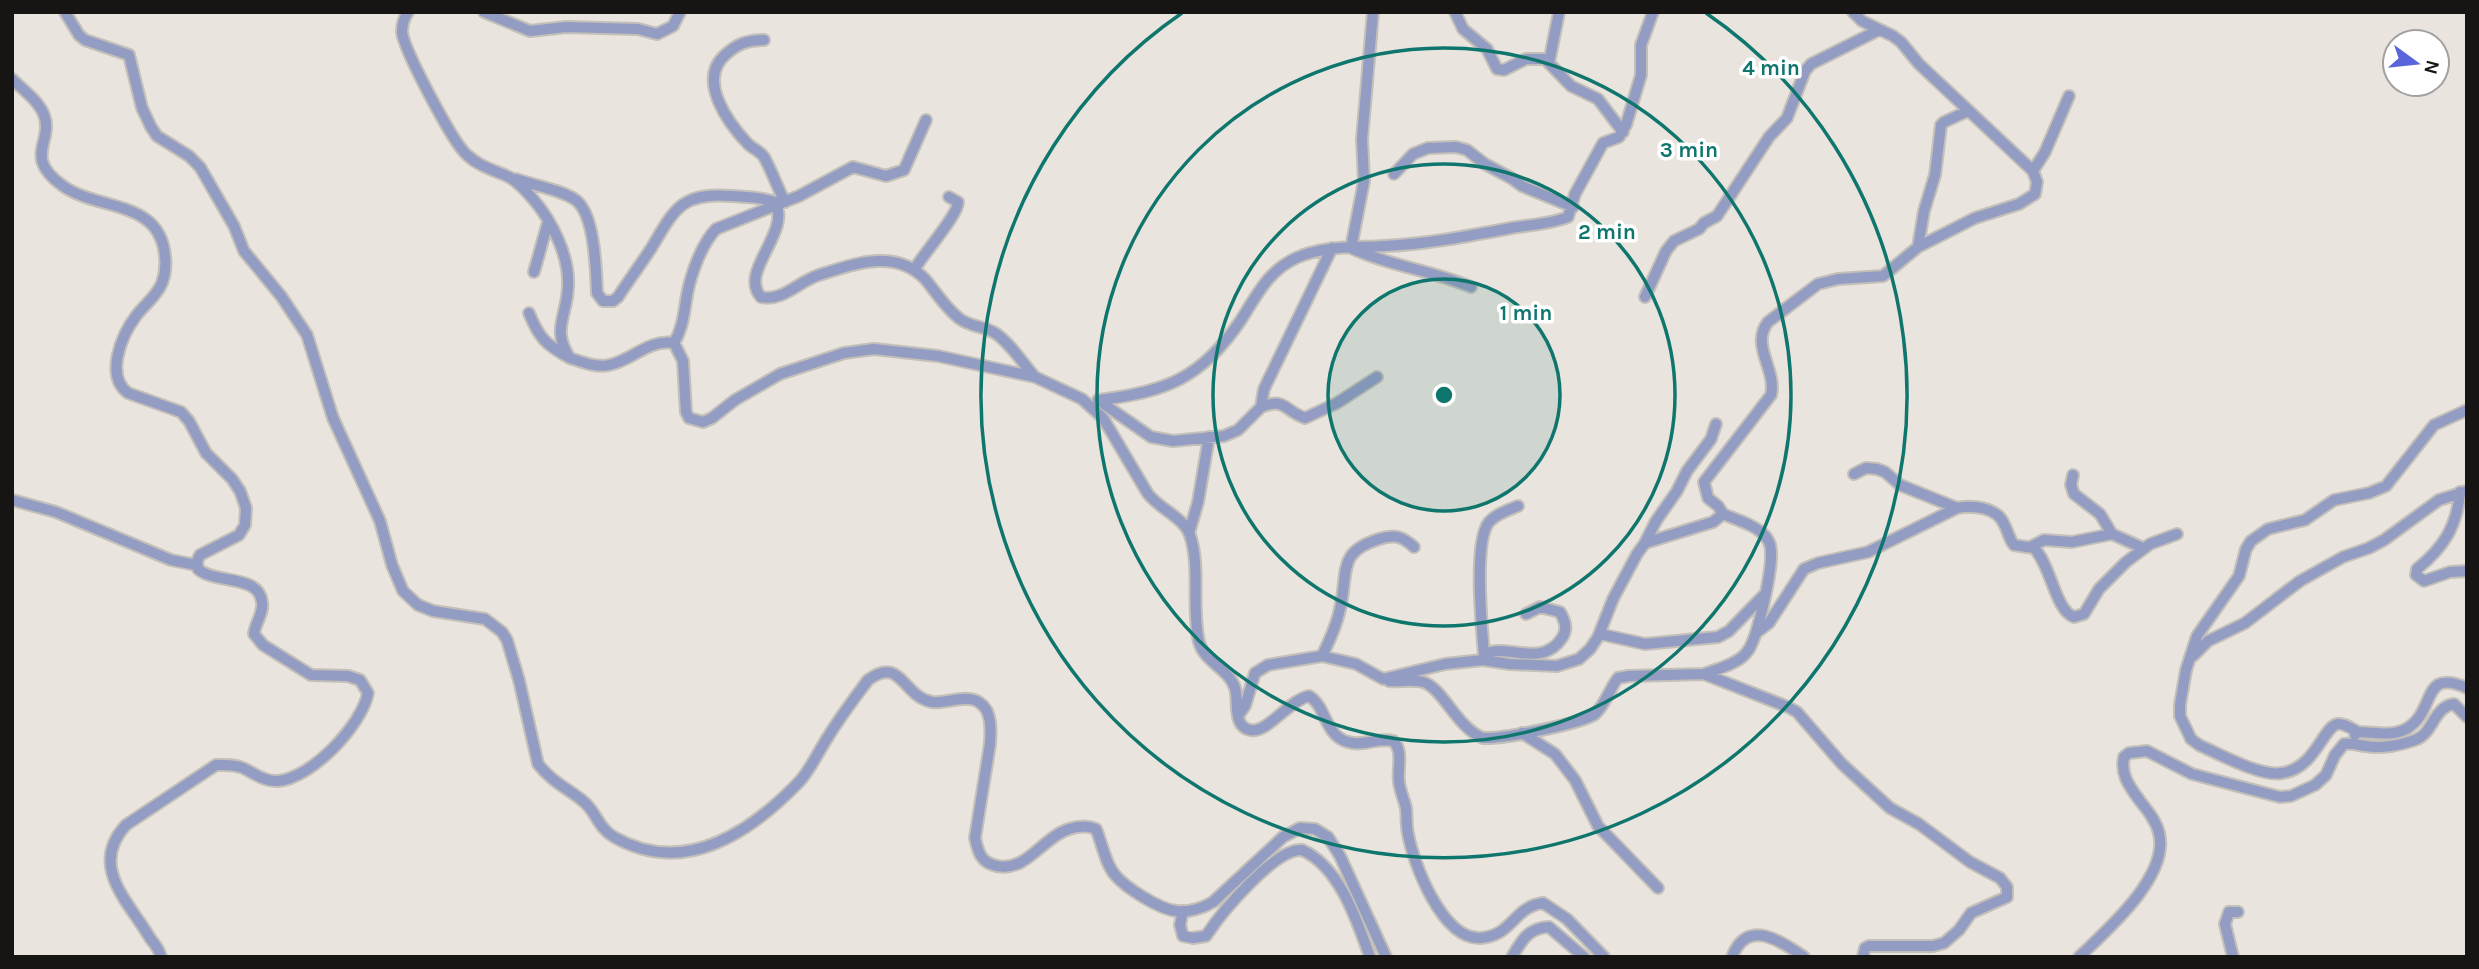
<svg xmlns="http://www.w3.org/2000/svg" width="2479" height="969" font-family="Karla,sans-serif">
  <rect width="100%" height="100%" fill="#e9e4dd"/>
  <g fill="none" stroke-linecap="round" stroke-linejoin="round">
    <defs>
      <path id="minor" d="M65 12 79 35 85 40 129 55 142 108 151 127 157 136 189 156 200 167 234 226 244 251 281 296 307 335 333 418 380 521 392 565 403 591 418 605 433 611 485 619 502 632 507 640 519 680 538 764C551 781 567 788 583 801 596 811 598 828 614 837 684 877 750 833 799 782 811 769 818 752 828 737 840 717 854 699 868 680 901 655 903 697 932 702 947 704 967 693 980 703 992 711 991 730 990 744L975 838C978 852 981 863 997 866 1027 872 1043 837 1069 829 1078 826 1087 825 1096 829 1102 843 1105 863 1115 875 1126 888 1159 909 1176 911 1188 913 1203 908 1213 902L1283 837 1300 828 1315 829 1328 837 1340 856 1386 957
        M408 12C404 18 402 25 402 32 404 50 453 143 467 155 480 167 494 170 509 177 517 181 527 192 533 199 552 221 570 257 568 287 567 316 551 330 570 358 582 362 596 368 609 365 633 360 648 339 674 343L683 361 686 412 689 418 703 422 712 418 735 400 780 374 844 353 874 349 938 356 1035 377 1082 399 1103 418 1148 494C1160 509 1184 518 1190 535 1201 569 1191 607 1199 642 1204 662 1229 669 1235 688 1239 701 1232 726 1250 730 1267 734 1289 700 1309 696 1327 707 1324 735 1348 742 1364 747 1377 737 1393 741 1404 751 1397 768 1399 782 1400 791 1404 799 1406 808 1407 816 1406 825 1408 834 1414 865 1442 939 1480 938 1513 936 1513 907 1543 903L1567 919 1604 957
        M484 12 530 31 566 27 638 29 657 34 673 26 680 12
        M1373 12 1362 139 1364 181 1351 248C1389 266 1431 270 1471 287
        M1455 12 1463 29 1487 49 1497 69 1504 70 1526 59H1545L1571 86 1598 99 1623 132
        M764 40C747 40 737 44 725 55 697 80 728 123 748 144 753 149 760 151 764 157 772 171 777 187 785 202
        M1549 63 1559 12
        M12 79C22 89 39 101 44 115 54 142 22 157 63 186 98 211 160 199 165 256 166 265 165 275 162 283 157 296 144 305 136 316 121 336 105 376 128 393L181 412 189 421 206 453 232 479 240 491 246 508 245 525 239 535 200 555 197 561 198 569C214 584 259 574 262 602 264 613 255 623 254 634L263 645 311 675 348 676 360 680 368 693C362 725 312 778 278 781 265 782 254 773 243 768 234 764 226 765 216 765L126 825C88 866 129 902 150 938 155 945 159 948 161 957
        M2033 171 2045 152 2069 96
        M1394 174 1413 154 1428 148 1456 147 1467 150 1485 164 1511 178 1522 186 1573 207
        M516 179C532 185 567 191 578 202 595 219 596 270 597 293L603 301H613L618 297C629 280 641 264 652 247 675 208 682 192 732 196 747 197 762 197 775 202 792 232 738 272 761 297 783 302 799 281 819 275 854 264 895 248 925 279 936 292 946 309 960 319 971 327 984 326 995 333 1010 343 1022 362 1034 376
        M1918 247 1924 211 1935 175 1941 125 1944 122 1968 111
        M914 270C923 254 959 214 958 202L949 197
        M534 272 548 222
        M1645 297 1666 251 1674 241 1699 229 1704 223 1717 216 1769 137 1787 118 1805 71 1811 64 1879 30
        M529 313C539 338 546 345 570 358
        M674 343C683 328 684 312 687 295 691 274 701 245 716 229L799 196 853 167 886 176 904 170 926 120
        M1098 400 1151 437 1173 441 1224 436 1238 430 1261 407 1264 389 1332 248
        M1099 400C1166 392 1202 378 1241 320 1257 295 1268 271 1296 258 1325 245 1355 248 1385 246 1427 244 1469 236 1511 228 1529 225 1551 224 1568 217L1575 194 1603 143 1619 137 1626 125 1641 75V45L1653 12
        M1261 407C1286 397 1284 411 1305 418L1337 403 1377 377
        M1854 474 1866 468 1877 469 1885 472 1900 485 1957 508
        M2073 475 2071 485 2074 494 2100 514 2112 534 2143 548
        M2460 492C2457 527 2443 548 2417 569L2416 575 2424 581 2450 572 2467 571
        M12 500 56 512 171 560 196 565
        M1189 533 1198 502 1209 437
        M1645 543 1656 521 1677 491 1687 471 1711 439 1716 424
        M2030 547 2044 540 2072 542 2112 534
        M1756 633 1769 623 1804 569 1818 563 1868 552 1957 508C1973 505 1997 507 2004 524 2008 531 2009 539 2014 545L2034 548C2051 565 2055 610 2074 617L2084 614 2099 589 2126 562 2150 544 2177 534
        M1600 634 1645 644 1718 637 1729 631 1764 595
        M1484 655C1482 629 1473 542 1489 522 1496 514 1508 510 1518 506
        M1322 656C1330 640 1338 622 1341 604 1348 570 1338 552 1379 539 1394 534 1402 536 1414 547
        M2193 656 2208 641 2245 623 2300 581 2343 557 2369 548 2384 540 2439 500 2467 491
        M1483 660 1484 655C1503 641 1541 670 1562 638 1568 629 1565 621 1560 612L1540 607 1526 614
        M1704 674C1717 669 1738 664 1747 652 1758 639 1772 570 1771 552 1771 547 1769 541 1766 537 1756 525 1737 520 1723 514
        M1389 681C1400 682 1412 679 1423 682 1443 688 1457 728 1483 738 1502 739 1581 724 1595 714 1605 705 1610 688 1618 678L1629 676 1704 674 1788 707 1797 712 1842 764 1890 808 1919 824 1970 862 2000 878 2007 887V897L1971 913 1959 930 1944 943 1933 946H1869L1865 948 1863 957
        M1238 716 1245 706 1255 673 1268 665 1322 656 1356 664 1383 679 1445 664 1483 660 1510 664 1557 666 1579 659 1590 649 1598 637 1613 599 1637 554 1645 543 1713 522 1723 514 1718 506 1708 498 1704 482 1771 395C1777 370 1750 345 1768 322L1818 284 1838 279 1883 276 1918 247 1975 218 2019 204 2035 194 2037 182 2033 171 1919 64 1901 42 1893 36 1862 21 1853 12
        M2358 732C2352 729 2344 723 2338 724 2323 726 2316 768 2282 773 2261 777 2219 754 2199 745L2191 739 2180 716V705L2186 670 2197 636 2239 576 2246 549 2251 541 2268 529 2305 520 2334 500 2369 493 2386 486 2434 425 2467 410
        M1522 733 1555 754 1575 780 1598 826 1658 888
        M2355 735 2358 732C2374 732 2391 737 2406 729 2437 712 2420 667 2467 688
        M1183 911 1180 925 1183 936 1193 938 1206 936C1221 913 1275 848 1302 850 1340 867 1357 921 1370 957
        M1512 957C1522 940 1528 928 1549 927L1584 957
        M1732 957C1747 918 1780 940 1804 957
        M2079 957C2107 930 2170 876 2159 833 2156 821 2148 811 2140 801 2130 787 2120 775 2124 757L2129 753 2147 751 2192 774 2280 797 2291 796 2315 785 2326 775 2335 755 2344 744C2352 743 2358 745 2366 746 2381 749 2401 745 2415 740 2434 733 2433 707 2454 704L2467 717
        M2233 957 2225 924 2229 912H2238"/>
    </defs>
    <!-- minor casing -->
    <use href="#minor" stroke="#c3bfb9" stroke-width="14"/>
    <!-- minor -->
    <use href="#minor" stroke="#939cc3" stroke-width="10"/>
  </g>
  <!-- distance rings -->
  <circle cx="1444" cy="395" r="116" fill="#0f766e" fill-opacity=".12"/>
  <g fill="none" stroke="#0f766e" stroke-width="3.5">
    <circle cx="1444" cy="395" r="116"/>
    <circle cx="1444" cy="395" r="231"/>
    <circle cx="1444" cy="395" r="347"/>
    <path d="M1706 13A463 463 0 1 1 1182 13"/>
  </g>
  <circle cx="1444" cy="395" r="10" fill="#0f766e" stroke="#fff" stroke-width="3.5"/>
  <g font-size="21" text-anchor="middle" font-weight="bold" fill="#0f766e" stroke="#fff" stroke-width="7" stroke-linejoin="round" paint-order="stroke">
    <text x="1771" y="75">4 min</text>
    <text x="1689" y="157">3 min</text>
    <text x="1607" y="239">2 min</text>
    <text x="1526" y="320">1 min</text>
  </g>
  <!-- border -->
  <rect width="2479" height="969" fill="none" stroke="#171513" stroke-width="28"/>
  <!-- north arrow -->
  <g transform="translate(2416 63) rotate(105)"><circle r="33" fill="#ffffff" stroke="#a2a1a1" stroke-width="2"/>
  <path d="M0-5L12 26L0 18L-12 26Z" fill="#5a65dc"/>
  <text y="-10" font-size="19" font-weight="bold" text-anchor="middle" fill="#171513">N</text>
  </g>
</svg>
